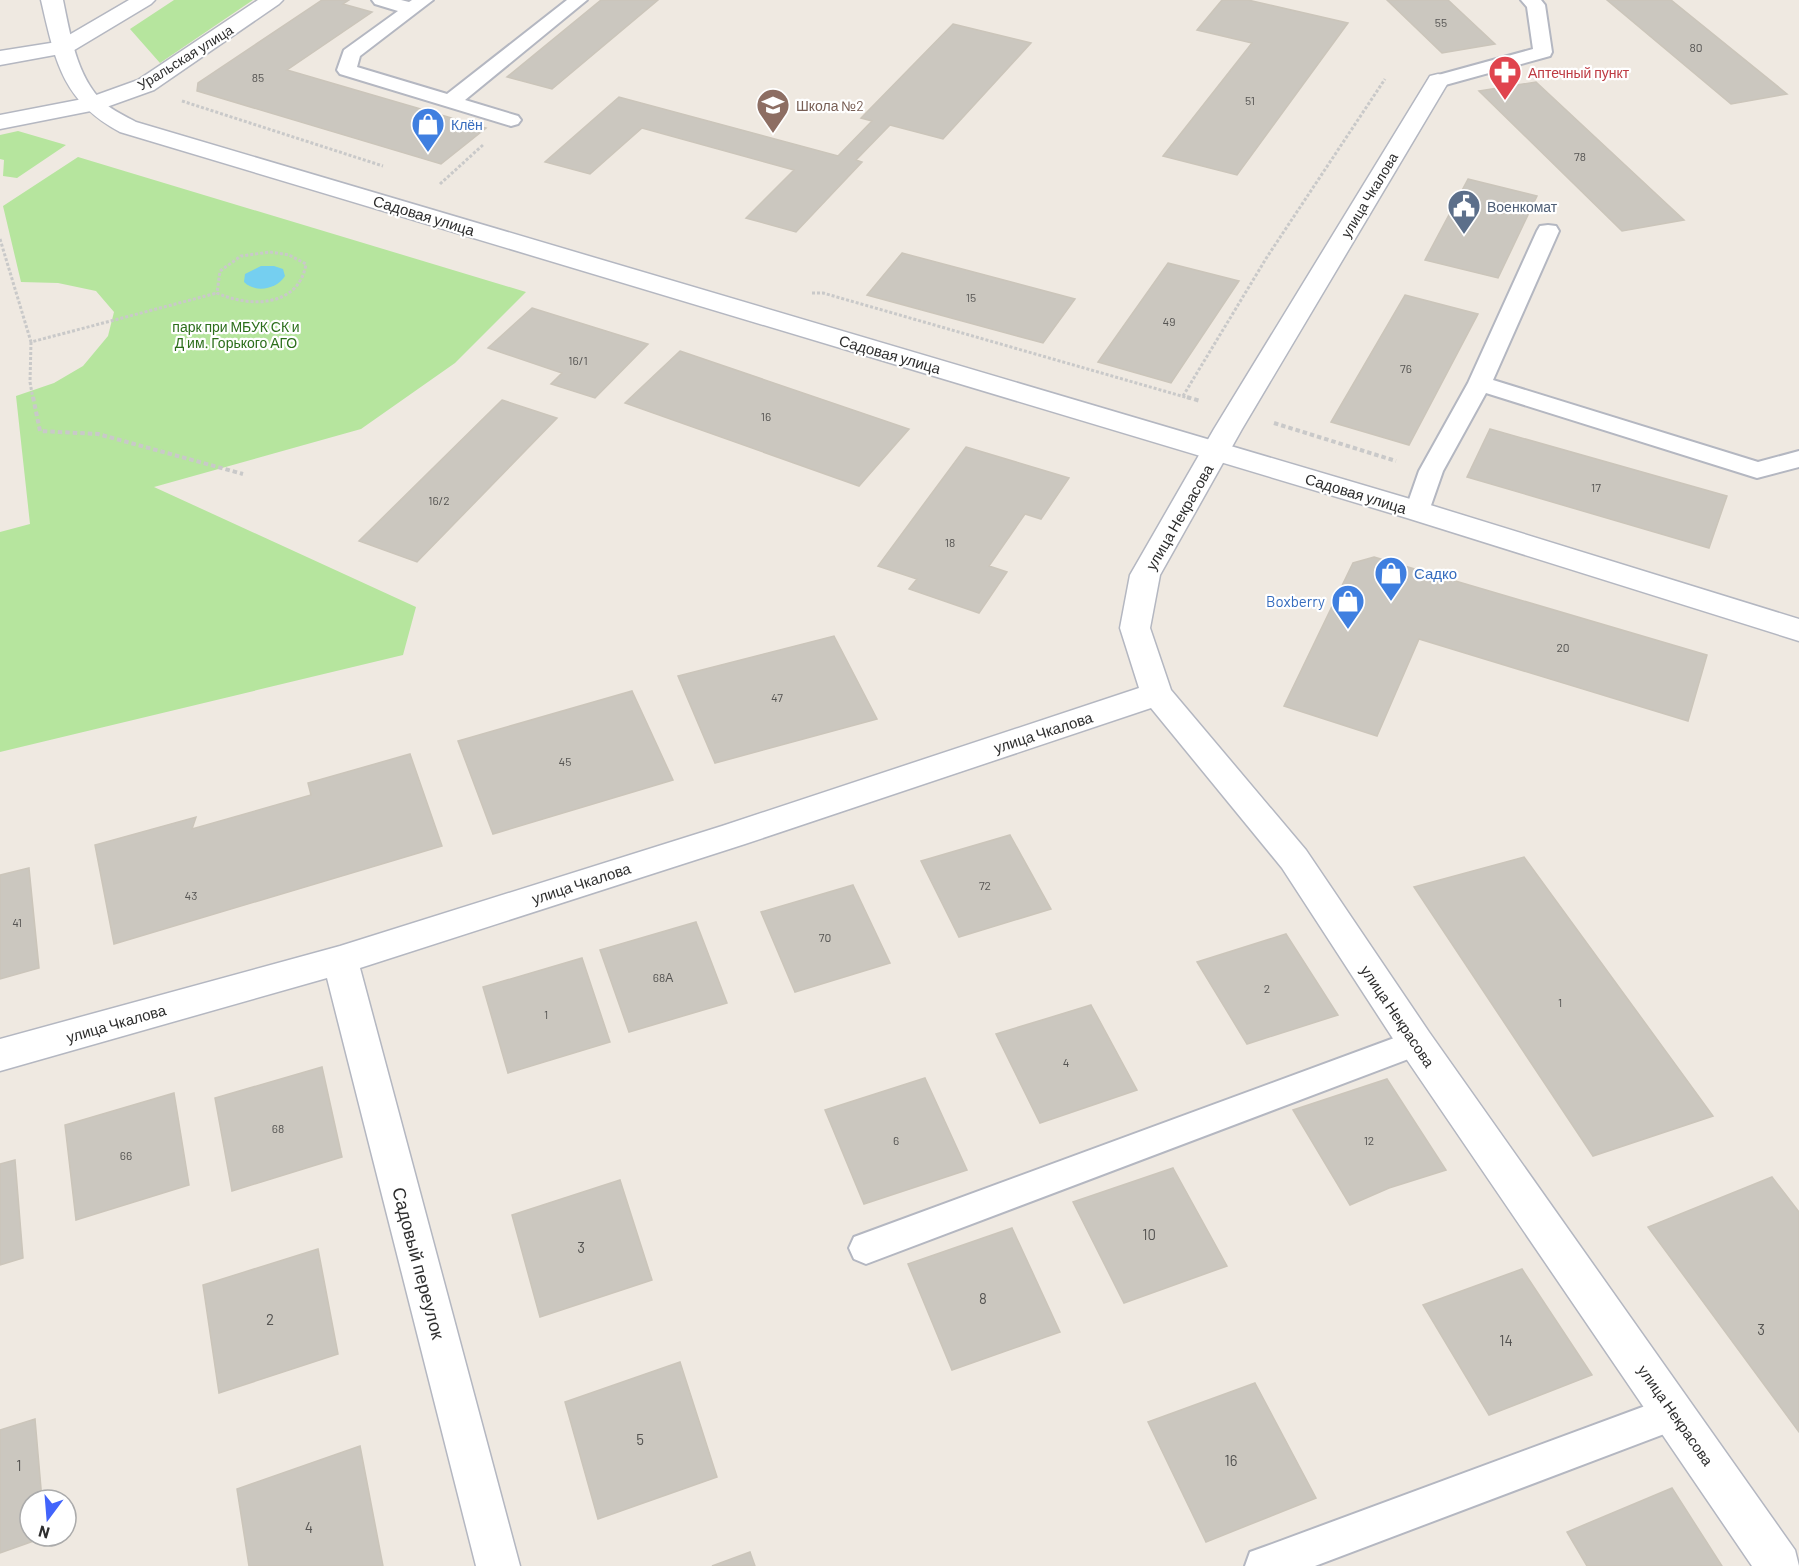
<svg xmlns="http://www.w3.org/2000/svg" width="1799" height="1566" font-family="Barlow,sans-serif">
  <rect width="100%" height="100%" fill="#efe9e1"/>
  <!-- green -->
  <path fill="#b6e59e" d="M174 0H253L160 63 130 29Z
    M18 131 66 145 17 178 3 176 4 160 0 159V135Z
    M78 157 526 292 455 363 361 429 154 487 416 607 403 655 0 752V532L30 524 16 396 54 383 83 366 108 336 114 312 96 291 58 283 21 282 3 206Z"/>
  <!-- water -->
  <path fill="#75cff0" d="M261 266H274L283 269 285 276C276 290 255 293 244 282L245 274Z"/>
  <!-- building -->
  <path fill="#cbc7bf" stroke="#cbc5ba" stroke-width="1.5" d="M322 0H349L343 4 372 12 287 70 486 128 441 164 197 91 198 83Z
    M601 0H658L552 89 507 77Z
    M1222 0H1248L1348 23 1237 175 1163 156 1252 43 1197 30Z
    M1387 0H1448L1495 44 1442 53Z
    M1607 0H1671L1787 94 1731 104Z
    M953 24 1031 43 943 139 890 125 856 160 862 162 796 232 746 218 794 170 642 128 590 174 545 162 619 97 838 156 872 121 861 118Z
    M1536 82 1684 220 1622 231 1479 91Z
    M1468 179 1537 196 1498 278 1425 260Z
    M902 253 1075 299 1043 343 867 295Z
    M1168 263 1239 281 1171 383 1098 362Z
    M1405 295 1478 314 1409 445 1331 422Z
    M532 308 648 344 595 398 551 384 562 373 488 348Z
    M680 351 909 429 859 486 625 403Z
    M502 400 557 418 417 562 359 541Z
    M1490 429 1727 496 1709 548 1467 477Z
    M966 447 1069 478 1041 519 1025 514 989 566 1007 572 979 613 909 589 917 579 878 566Z
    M1374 557 1707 655 1688 721 1419 639 1377 736 1284 706 1353 563Z
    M834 636 877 719 715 763 678 676Z
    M632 691 673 780 493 834 458 741Z
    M410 754 442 846 114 944 95 845 196 817 192 829 311 795 308 783Z
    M1010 835 1051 909 959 937 921 861Z
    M1524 857 1713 1116 1593 1156 1414 887Z
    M29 868 39 968 0 979V875Z
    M853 885 890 963 795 992 761 912Z
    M696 922 727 1003 629 1032 600 950Z
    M1286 934 1338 1015 1247 1044 1197 962Z
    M582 958 610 1042 508 1073 483 987Z
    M1091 1005 1137 1090 1040 1123 996 1034Z
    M322 1067 342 1157 232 1191 215 1098Z
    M925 1078 967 1170 864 1204 825 1110Z
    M1387 1079 1446 1170 1389 1188 1350 1205 1293 1110Z
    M174 1093 189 1185 76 1220 65 1125Z
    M15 1160 23 1258 0 1265V1164Z
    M1173 1168 1227 1266 1124 1303 1073 1202Z
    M1772 1177 1799 1212V1432L1648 1227Z
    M620 1180 652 1280 540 1317 512 1215Z
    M1012 1228 1060 1332 952 1370 908 1264Z
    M318 1249 338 1354 219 1393 203 1285Z
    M1522 1269 1592 1375 1489 1415 1423 1305Z
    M680 1362 717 1477 598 1519 565 1402Z
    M1255 1383 1316 1498 1206 1542 1148 1422Z
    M35 1419 42 1500H30V1536L45 1537 0 1553V1430Z
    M360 1446 383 1566H249L237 1489Z
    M1672 1488 1722 1566H1587L1567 1532Z
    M750 1552 755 1566H712Z"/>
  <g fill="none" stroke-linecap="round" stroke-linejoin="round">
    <defs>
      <path id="lane" d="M372 0H401L409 2 412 0H433L360 56 357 67 447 94 567 0H587L465 100 518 116 521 120 518 124 511 126 340 74 337 70 344 50 398 11 375 4Z
        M1521 0H1541L1545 5 1552 52 1550 56 1438 87 1431 85 1428 81 1431 77 1533 49 1527 7Z
        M1548 225 1556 226 1559 231 1493 380 1758 462 1799 451V467L1757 478 1486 393 1443 471 1429 511 1426 517 1417 519 1408 517 1405 511 1419 471 1468 383 1537 231 1540 226Z
        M1416 1030 1427 1034 1432 1043 1427 1052 866 1264 854 1259 849 1248 854 1237Z
        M1675 1395 1688 1401 1693 1413 1688 1425 1315 1566H1245L1250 1552 1264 1547Z"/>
      <path id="street" d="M129 0H155L151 4 71 52 0 65V51L57 42Z
        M258 0H283L279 4 154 90 101 109 0 129V115L88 98 138 80Z
        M1438 74 1446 76 1449 81 1242 429 1160 575 1150 628 1171 690 1306 850 1429 1032 1795 1550 1799 1566H1752L1403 1054 1282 868 1151 708 745 844 360 968 520 1566H476L327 978 0 1071V1039L340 946 722 826 1139 688 1120 628 1130 575 1214 429 1427 81 1430 76Z"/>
      <path id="secondary" d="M41 0H63C70 34 77 78 104 103 114 111 125 116 136 122L1427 504 1799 619V641L1407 518 120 132C62 101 55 60 41 0Z"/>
    </defs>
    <!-- lane casing -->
    <use href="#lane" stroke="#b4b7c1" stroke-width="4"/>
    <!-- street casing -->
    <use href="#street" stroke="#b4b7c1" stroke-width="3"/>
    <!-- secondary casing -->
    <use href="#secondary" stroke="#b4b7c1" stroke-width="3"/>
    <!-- path-far1 -->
    <path stroke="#c9c9c9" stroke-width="3" stroke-dasharray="3 2" stroke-linecap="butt" d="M182 101 383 166
      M440 184 484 144
      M0 239 31 342 217 293
      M270 252 289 255 306 264C299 307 250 308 217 293L220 271 241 256Z
      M812 293H823L1192 399
      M31 342 30 382 33 399
      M1183 396 1267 257 1385 79"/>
    <!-- path -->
    <path stroke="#c9c9c9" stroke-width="4" stroke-dasharray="4.5 3" stroke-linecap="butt" d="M33 397 40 431 98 434 243 474
      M1187 397 1200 401
      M1274 423 1396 461"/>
    <!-- lane -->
    <use href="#lane" fill="#fff" fill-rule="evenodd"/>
    <!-- street -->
    <use href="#street" fill="#fff" fill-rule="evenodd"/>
    <!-- secondary -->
    <use href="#secondary" fill="#fff" fill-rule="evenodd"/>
  </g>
  <!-- icons -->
  <defs>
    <symbol id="pharmacy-pin" viewBox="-11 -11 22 30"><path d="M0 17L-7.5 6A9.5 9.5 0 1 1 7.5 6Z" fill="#e0444e" stroke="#fff"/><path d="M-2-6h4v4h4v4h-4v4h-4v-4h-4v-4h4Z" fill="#fff"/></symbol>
    <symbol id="school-pin" viewBox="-11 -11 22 30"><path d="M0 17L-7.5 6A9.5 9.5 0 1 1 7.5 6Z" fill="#8d6e63" stroke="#fff"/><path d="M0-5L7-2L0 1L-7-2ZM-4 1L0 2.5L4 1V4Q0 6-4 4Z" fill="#fff"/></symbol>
    <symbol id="shop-pin" viewBox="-11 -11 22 30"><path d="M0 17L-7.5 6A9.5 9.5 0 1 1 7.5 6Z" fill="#3f7fe0" stroke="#fff"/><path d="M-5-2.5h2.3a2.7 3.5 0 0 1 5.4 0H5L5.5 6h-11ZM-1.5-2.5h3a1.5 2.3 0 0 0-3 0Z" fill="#fff"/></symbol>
    <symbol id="civic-pin" viewBox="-11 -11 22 30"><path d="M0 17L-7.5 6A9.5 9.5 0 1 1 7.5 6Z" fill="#5c6f8a" stroke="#fff"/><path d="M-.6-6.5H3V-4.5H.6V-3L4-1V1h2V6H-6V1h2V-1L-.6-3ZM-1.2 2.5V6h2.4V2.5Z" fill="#fff"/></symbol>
  </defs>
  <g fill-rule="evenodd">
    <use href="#pharmacy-pin" x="1486" y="53" width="38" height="52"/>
    <use href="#school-pin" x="754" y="86" width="38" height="52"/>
    <use href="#shop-pin" x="409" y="105" width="38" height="52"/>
    <use href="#civic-pin" x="1445" y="187" width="38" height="52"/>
    <use href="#shop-pin" x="1372" y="554" width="38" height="52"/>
    <use href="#shop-pin" x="1329" y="582" width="38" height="52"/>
  </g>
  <g text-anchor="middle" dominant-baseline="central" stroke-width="4.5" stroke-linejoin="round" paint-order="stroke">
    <!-- number labels -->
    <g font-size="12" fill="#555452">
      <text x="1441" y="22">55</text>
      <text x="1696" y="47">80</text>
      <text x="258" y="77">85</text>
      <text x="1250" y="100">51</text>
      <text x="1580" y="156">78</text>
      <text x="971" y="297">15</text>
      <text x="1169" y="321">49</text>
      <text x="578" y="360">16/1</text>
      <text x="1406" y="368">76</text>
      <text x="766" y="416">16</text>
      <text x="1596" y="487">17</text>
      <text x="439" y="500">16/2</text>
      <text x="950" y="542">18</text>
      <text x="1563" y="647">20</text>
      <text x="777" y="697">47</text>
      <text x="565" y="761">45</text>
      <text x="985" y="885">72</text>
      <text x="191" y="895">43</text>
      <text x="17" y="922">41</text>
      <text x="825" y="937">70</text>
      <text x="663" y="977">68А</text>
      <text x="1267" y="988">2</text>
      <text x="1560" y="1002">1</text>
      <text x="546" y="1014">1</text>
      <text x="1066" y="1062">4</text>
      <text x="278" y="1128">68</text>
      <text x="896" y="1140">6</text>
      <text x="1369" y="1140">12</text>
      <text x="126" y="1155">66</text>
    </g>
    <!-- far-street labels -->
    <g font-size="14" fill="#2e2e2e" stroke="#fff">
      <text transform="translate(185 57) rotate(-32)">Уральская улица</text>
      <text transform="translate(1369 195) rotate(-59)">улица Чкалова</text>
    </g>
    <!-- far-health labels -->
    <g font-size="14" fill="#be3a42" stroke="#fff" text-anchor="start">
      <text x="1528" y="72">Аптечный пункт</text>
    </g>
    <!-- far-education labels -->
    <g font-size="14" fill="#785e54" stroke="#fff" text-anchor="start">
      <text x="796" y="105">Школа №2</text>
    </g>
    <!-- far-shop labels -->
    <g font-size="14" fill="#366cbe" stroke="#fff" text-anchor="start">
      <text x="451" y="124">Клён</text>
    </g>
    <!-- far-service labels -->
    <g font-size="14" fill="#4e5e75" stroke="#fff" text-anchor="start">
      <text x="1487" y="206">Военкомат</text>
    </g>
    <!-- far-park labels -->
    <g font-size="14" fill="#2c6e1b" stroke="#fff">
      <text x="236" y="326">парк при МБУК СК и<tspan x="236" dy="16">Д им. Горького АГО</tspan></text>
    </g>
    <!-- street labels -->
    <g font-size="15" fill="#2e2e2e" stroke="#fff">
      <text transform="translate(424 215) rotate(17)">Садовая улица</text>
      <text transform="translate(890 354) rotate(16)">Садовая улица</text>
      <text transform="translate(1356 493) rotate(17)">Садовая улица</text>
      <text transform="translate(1179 517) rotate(-60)">улица Некрасова</text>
      <text transform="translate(1043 732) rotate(-18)">улица Чкалова</text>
      <text transform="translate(581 883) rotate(-18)">улица Чкалова</text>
      <text transform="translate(1398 1016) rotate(56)">улица Некрасова</text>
      <text transform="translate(116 1023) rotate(-16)">улица Чкалова</text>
      <text transform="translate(1676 1415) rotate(55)">улица Некрасова</text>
    </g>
    <!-- shop labels -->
    <g font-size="15" fill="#366cbe" stroke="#fff" text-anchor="start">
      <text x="1414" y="573">Садко</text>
      <text x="1325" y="601" text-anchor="end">Boxberry</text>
    </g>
    <!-- near-number labels -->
    <g font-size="15" fill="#555452">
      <text x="1149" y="1234">10</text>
      <text x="581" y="1247">3</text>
      <text x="983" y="1298">8</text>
      <text x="270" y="1319">2</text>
      <text x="1761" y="1329">3</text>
      <text x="1506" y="1340">14</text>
      <text x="640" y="1439">5</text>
      <text x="1231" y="1460">16</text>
      <text x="19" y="1465">1</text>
      <text x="309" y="1527">4</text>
    </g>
    <!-- near-street labels -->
    <g font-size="18" fill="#2e2e2e" stroke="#fff">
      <text transform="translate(419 1263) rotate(75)">Садовый переулок</text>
    </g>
  </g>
  <!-- north arrow -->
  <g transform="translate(48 1518) rotate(196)"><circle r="28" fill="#ffffff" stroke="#ababab" stroke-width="1.5"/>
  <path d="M0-4.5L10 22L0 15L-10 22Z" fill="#4264fb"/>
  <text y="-9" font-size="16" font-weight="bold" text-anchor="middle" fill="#2e2e2e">N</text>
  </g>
</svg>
